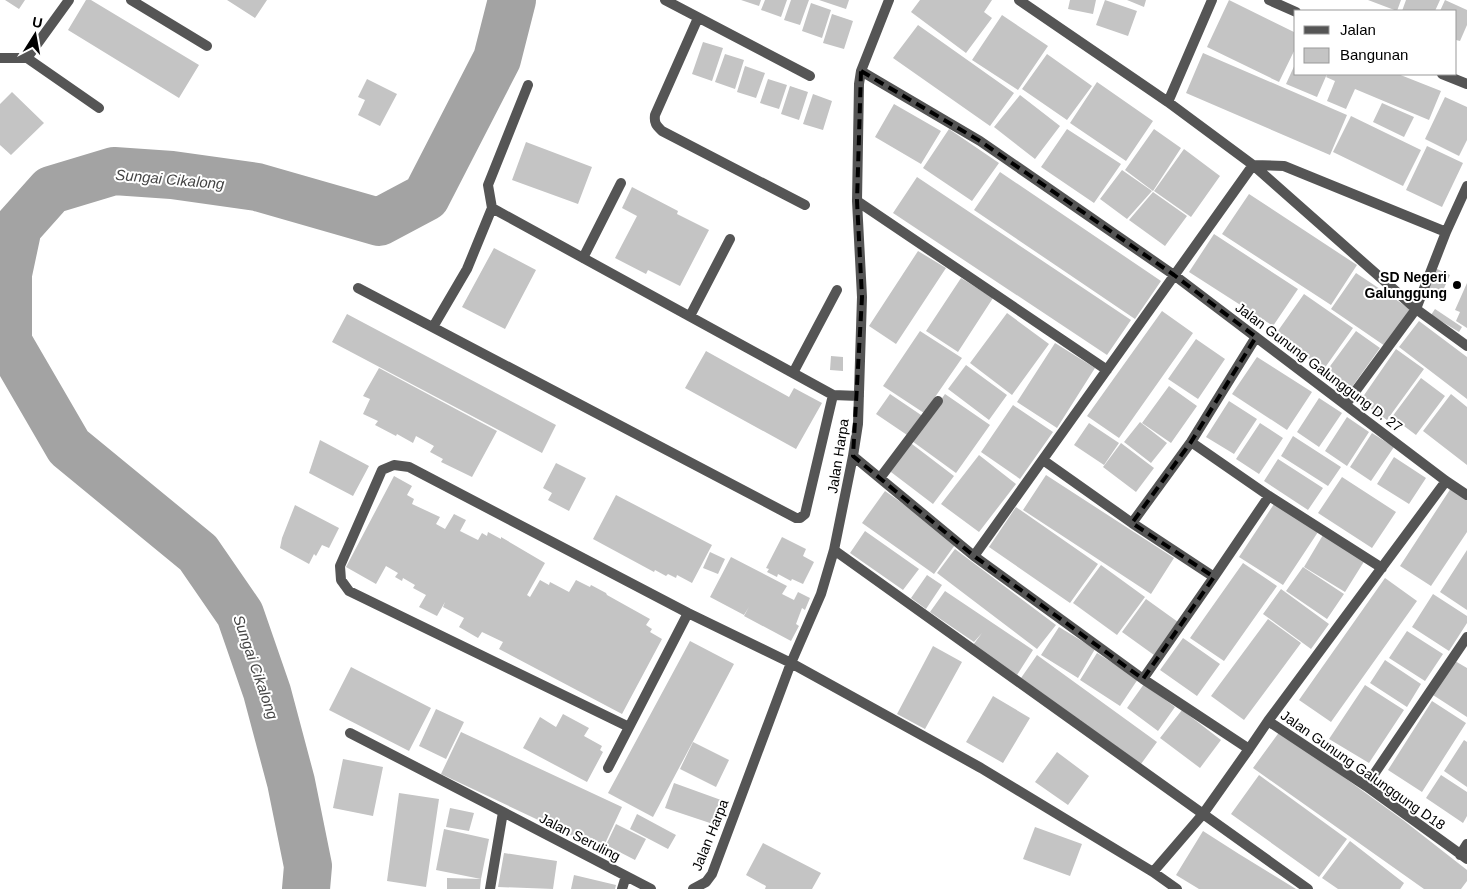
<svg xmlns="http://www.w3.org/2000/svg" width="1467" height="889" font-family="Helvetica,sans-serif">
  <rect width="100%" height="100%" fill="#fff"/>
  <g fill="none" stroke-linecap="round" stroke-linejoin="round">
    <!-- river -->
    <path stroke="#a3a3a3" stroke-width="48" d="M306 889 308 866 291 782 267 692 240 614 198 553 69 447 8 342V274L18 227 51 190 114 171 172 175 257 187 379 222 426 197 497 59 512 0"/>
  </g>
  <!-- building -->
  <path fill="#c4c4c4" d="M5 0H25L19 9Z
    M86 0H91L199 65 179 98 68 30Z
    M227 0H267L255 18Z
    M741 0H761L759 6Z
    M765 0H787L781 17 761 10Z
    M791 0H809L800 25 784 20Z
    M819 0H849L846 9Z
    M920 0H992L984 12 992 18 966 53 911 12Z
    M1070 0H1096L1093 14 1068 9Z
    M1105 0 1137 11 1128 36 1096 25Z
    M1127 0H1146L1144 7Z
    M1229 0 1296 33V47L1279 82 1207 47Z
    M1368 0H1401L1397 11Z
    M1406 0H1440L1435 11H1402Z
    M1445 0 1467 10V25L1460 41 1456 40V11H1440Z
    M811 3 831 10 822 38 802 31Z
    M832 14 853 21 844 49 823 43Z
    M1002 15 1048 46 1018 90 972 60Z
    M918 25 1014 93 990 126 893 58Z
    M703 42 723 48 712 81 692 74Z
    M1203 53 1347 115 1330 155 1186 93Z
    M725 54 744 60 735 89 715 82Z
    M1047 54 1092 86 1067 120 1022 89Z
    M1296 62V74H1327L1317 97 1286 84Z
    M745 66 765 73 756 98 737 92Z
    M1328 74H1398L1441 91 1429 120 1355 89 1346 109 1327 101 1335 81 1326 77Z
    M367 79 397 94 380 126 358 115 365 100 358 97Z
    M768 79 787 85 779 109 760 103Z
    M1097 82 1153 121 1126 161 1070 123Z
    M790 86 808 92 799 120 781 114Z
    M12 92 44 123 11 155 0 145V104Z
    M813 94 832 101 823 130 803 124Z
    M1020 95 1060 126 1035 159 994 127Z
    M1445 97 1467 107V140L1459 156 1425 139Z
    M1382 103 1414 117 1404 137 1373 122Z
    M894 104 941 131 921 164 875 137Z
    M1351 116 1421 150 1403 186 1333 152Z
    M949 129 999 163 972 201 923 168Z
    M1067 129 1121 164 1094 203 1041 167Z
    M1154 129 1181 148 1153 191 1125 170Z
    M526 142 592 167 578 204 512 180Z
    M1427 146 1463 163 1442 207 1406 190Z
    M1184 149 1220 176 1191 217 1154 191Z
    M1122 170 1152 191 1127 219 1100 199Z
    M1000 172 1161 281 1135 319 974 210Z
    M917 177 1131 320 1107 355 893 213Z
    M632 187 678 211 677 214 709 230 680 286 648 270 646 274 615 258 637 216 622 208Z
    M1153 192 1187 216 1165 246 1129 220Z
    M1249 194 1357 265 1331 305 1222 234Z
    M1214 234 1298 289 1273 326 1189 272Z
    M494 248 536 270 505 329 462 307Z
    M918 251 946 268 896 344 869 326Z
    M1435 268 1450 275 1440 297 1425 290Z
    M1356 273 1410 309 1385 346 1331 309Z
    M961 278 993 298 958 352 926 331Z
    M1467 283V328L1456 321 1460 312 1455 310Z
    M1304 294 1353 328 1324 369 1275 335Z
    M1435 309 1462 327 1459 332 1431 315Z
    M1162 311 1193 333 1119 438 1087 416Z
    M1007 313 1049 344 1012 395 970 363Z
    M347 314 556 425 542 453 332 342Z
    M1419 321 1467 357V399L1399 347Z
    M920 331 962 358 924 413 883 386Z
    M1356 331 1380 348 1349 391 1325 373Z
    M1196 339 1225 359 1198 399 1168 379Z
    M1055 343 1095 368 1057 428 1017 402Z
    M1396 349 1424 369 1387 420 1360 401Z
    M706 351 789 397 794 388 822 403 796 449 685 388Z
    M831 356 843 357V371L830 370Z
    M1257 357 1312 392 1287 430 1232 394Z
    M966 365 1007 395 989 420 948 389Z
    M379 368 497 431 472 477 441 462 443 459 430 452 434 446 416 436 413 443 397 434 396 436 375 425 378 421 363 414 370 399 363 396Z
    M1421 378 1445 396 1416 435 1392 417Z
    M1169 386 1197 406 1171 443 1142 423Z
    M890 394 924 417 910 437 876 414Z
    M945 394 990 425 956 473 912 441Z
    M1451 394 1467 407V465L1423 431Z
    M1319 398 1342 413 1319 447 1297 432Z
    M1229 401 1257 419 1234 454 1206 437Z
    M1013 405 1053 432 1020 479 981 452Z
    M1347 417 1369 432 1347 466 1325 451Z
    M1140 422 1167 443 1151 463 1124 442Z
    M1089 423 1119 443 1104 465 1074 445Z
    M1260 423 1283 438 1259 474 1236 459Z
    M1372 433 1394 447 1371 481 1350 467Z
    M1293 436 1341 467 1328 486 1281 456Z
    M320 440 369 466 353 496 309 473Z
    M908 441 954 476 933 504 887 469Z
    M1121 443 1154 468 1136 492 1103 467Z
    M979 455 1016 484 979 532 941 504Z
    M1394 457 1426 478 1409 504 1377 484Z
    M1278 459 1323 488 1308 510 1264 481Z
    M556 463 586 478 569 511 548 500 552 493 543 488Z
    M1046 475 1174 558 1151 594 1023 510Z
    M394 476 412 486 407 495 414 499 412 504 440 517 436 524 445 529 454 514 466 520 460 531 478 540 482 533 487 536 488 532 501 539V537L545 563 527 595 530 597 540 580 549 585 550 582 569 592 576 580 590 587 591 585 606 593 607 595 650 619 646 625 652 629 650 632 662 639 622 714 499 649 503 642 482 632 478 638 459 627 464 618 443 607 445 602 437 616 419 607 426 595 413 588 415 585 403 578 402 581 395 577 398 573 386 566 376 584 346 567Z
    M1342 477 1396 512 1372 548 1318 513Z
    M1451 488 1467 499V532L1431 586 1400 566Z
    M885 491 957 542 934 574 862 523Z
    M616 495 712 545 692 583 677 575 676 578 668 574 666 576 655 570 654 572 593 539Z
    M1274 504 1318 532 1283 585 1239 557Z
    M295 505 339 528 329 548 322 545 316 556 314 554 309 564 280 548 282 538Z
    M1016 507 1098 564 1070 603 989 547Z
    M865 531 919 569 903 590 850 553Z
    M1323 535 1365 560 1345 592 1304 567Z
    M782 537 806 549 803 556 814 562 803 584 792 579 791 581 778 574 777 577 767 572 769 569 766 568Z
    M955 549 1056 625 1037 649 937 573Z
    M1467 550V610L1440 592Z
    M710 552 725 559 718 574 703 568Z
    M731 557 787 586 782 594 794 600 798 592 810 598 805 610 802 608 796 624 799 626 791 641 744 616 749 607 744 615 710 597Z
    M1243 563 1277 586 1224 661 1190 638Z
    M1101 565 1145 597 1117 635 1073 603Z
    M1303 567 1344 594 1327 619 1286 591Z
    M927 575 942 585 926 609 911 598Z
    M1385 578 1417 601 1331 722 1299 700Z
    M1281 589 1329 624 1311 649 1263 614Z
    M945 591 1033 650 1017 675 973 645 982 633 974 642 930 612Z
    M1433 594 1467 616V623L1449 651 1412 627Z
    M1146 599 1178 622 1154 655 1122 632Z
    M1268 619 1301 643 1244 720 1211 696Z
    M1059 627 1095 649 1078 678 1041 655Z
    M1407 631 1443 654 1425 681 1389 658Z
    M1183 638 1220 664 1197 696 1160 670Z
    M690 641 734 664 653 817 608 793Z
    M933 646 962 662 925 729 897 714Z
    M1097 653 1138 679 1120 706 1080 680Z
    M1037 655 1157 742 1141 764 1021 678Z
    M1385 660 1421 684 1407 707 1370 683Z
    M1455 661 1467 668V717L1433 695Z
    M351 667 431 708 409 751 329 710Z
    M1144 684 1175 707 1158 731 1127 708Z
    M1365 685 1404 710 1369 763 1329 739Z
    M993 696 1030 718 1003 763 966 742Z
    M1432 701 1466 723 1422 792 1388 770Z
    M436 709 464 722 446 759 419 746Z
    M1182 710 1221 740 1200 768 1160 738Z
    M563 714 589 728 584 736 602 746 600 750 603 752 587 782 523 748 540 717 556 727Z
    M1280 731 1403 820 1467 870V881L1461 889H1424L1253 768Z
    M461 732 622 807 602 850 441 774Z
    M1464 740 1467 742V787L1444 771Z
    M693 742 729 760 716 787 680 769Z
    M1057 752 1089 776 1068 805 1035 782Z
    M343 759 383 767 373 816 333 808Z
    M1259 775 1347 839 1319 877 1231 814Z
    M1441 775 1467 792V816L1463 823 1426 798Z
    M674 783 721 800 713 824 665 808Z
    M399 793 439 799 426 887 387 881Z
    M450 808 474 813 469 831 446 827Z
    M637 814 676 835 668 849 630 829Z
    M616 824 646 839 635 860 606 845Z
    M1035 827 1082 844 1070 876 1023 859Z
    M444 829 489 839 481 879 436 870Z
    M1203 831 1239 854 1296 889H1199L1176 875Z
    M1350 841 1404 883 1400 889H1338L1322 878Z
    M763 843 821 873 812 889H765L766 886 746 875Z
    M504 853 557 861 553 889 498 887Z
    M574 875 616 885 615 889H571Z
    M447 878 481 879 480 889H447Z"/>
  <g fill="none" stroke-linecap="round" stroke-linejoin="round">
    <!-- street -->
    <path stroke="#555" stroke-width="10" d="M131 0 207 46
      M665 0 810 76
      M1019 0 1168 102 1253 165 1416 309 1467 346
      M1269 0 1296 12
      M698 18 655 115C654 123 656 125 662 131L805 205
      M0 58H27L69 0
      M27 58 99 108
      M861 71 980 141 1174 275 1446 481 1467 495
      M1442 74 1467 84
      M1168 102 1212 0
      M1253 165 1284 166 1446 232
      M857 201 1107 370
      M492 208 833 395 859 396
      M583 258 621 183
      M358 288 796 518H800L805 514 833 395
      M690 316 730 239
      M433 327 467 269 492 208 488 185 528 85
      M793 373 837 290
      M1346 404 1416 309 1446 232 1467 186
      M1191 442 1269 496 1382 568
      M853 456 974 556 1143 679 1249 749 1268 721 1446 481
      M1043 460 1132 523 1214 577
      M880 478 938 401
      M1132 523 1191 442 1256 337
      M834 550 1308 889
      M974 556 1253 165
      M1143 679 1214 577 1269 496
      M1268 721 1366 786 1467 859
      M629 727 349 591 341 580 340 566 382 470 394 465 409 467 688 613 791 663 981 768 1153 872 1177 889
      M350 733 503 812 490 889
      M608 768 688 613
      M1366 786 1467 637
      M503 812 651 889
      M1460 855 1467 844
      M1153 872 1203 814 1249 749
      M622 889 626 876
      M693 889 706 882 712 874 791 663 821 594 834 550 853 456 858 424 862 297 857 201 859 84 861 71 889 0"/>
  </g>
  <!-- marked area -->
  <path fill="none" stroke="#000" stroke-width="4" stroke-dasharray="10 6" stroke-linejoin="round" d="M861 71 980 141 1174 275 1256 337 1191 442 1132 523 1214 577 1143 679 974 556 853 456 862 297 857 201Z"/>
  <!-- markers -->
  <circle fill="#000" stroke="#fff" stroke-width="2" cx="1457" cy="285" r="5"/>
  <g text-anchor="middle" dominant-baseline="central" stroke-width="4" stroke-linejoin="round" paint-order="stroke">
    <!-- poi labels -->
    <g font-size="14" font-weight="bold" fill="#000" stroke="#fff" text-anchor="end">
      <text x="1447" y="277">SD Negeri<tspan x="1447" dy="16">Galunggung</tspan></text>
    </g>
    <!-- street labels -->
    <g font-size="14" fill="#000" stroke="#fff">
      <text transform="translate(1319 367) rotate(37)">Jalan Gunung Galunggung D. 27</text>
      <text transform="translate(838 456) rotate(-81)">Jalan Harpa</text>
      <text transform="translate(1363 770) rotate(35)">Jalan Gunung Galunggung D18</text>
      <text transform="translate(710 835) rotate(-68)">Jalan Harpa</text>
      <text transform="translate(580 837) rotate(27)">Jalan Seruling</text>
    </g>
    <!-- water labels -->
    <g font-size="15" font-style="italic" fill="#444" stroke="#fff">
      <text transform="translate(170 179) rotate(5)">Sungai Cikalong</text>
      <text transform="translate(256 667) rotate(71)">Sungai Cikalong</text>
    </g>
  </g>
  <!-- legend -->
  <rect x="1294" y="10" width="162" height="65" fill="#ffffff" stroke="#999999"/>
  <rect x="1304" y="26" width="25" height="8" fill="#555555" stroke="#999999"/>
  <text x="1340" y="35" font-size="15" fill="#000000">Jalan</text>
  <rect x="1304" y="48" width="25" height="15" fill="#c4c4c4" stroke="#999999"/>
  <text x="1340" y="60" font-size="15" fill="#000000">Bangunan</text>
  <!-- north arrow -->
  <g transform="translate(35 35) rotate(11)" stroke="#ffffff" stroke-width="4" paint-order="stroke">
  <path d="M0-4L9 19L0 12L-9 19Z" fill="#000000"/>
  <text y="-8" font-size="14" font-weight="bold" text-anchor="middle" fill="#000000">U</text>
  </g>
</svg>
